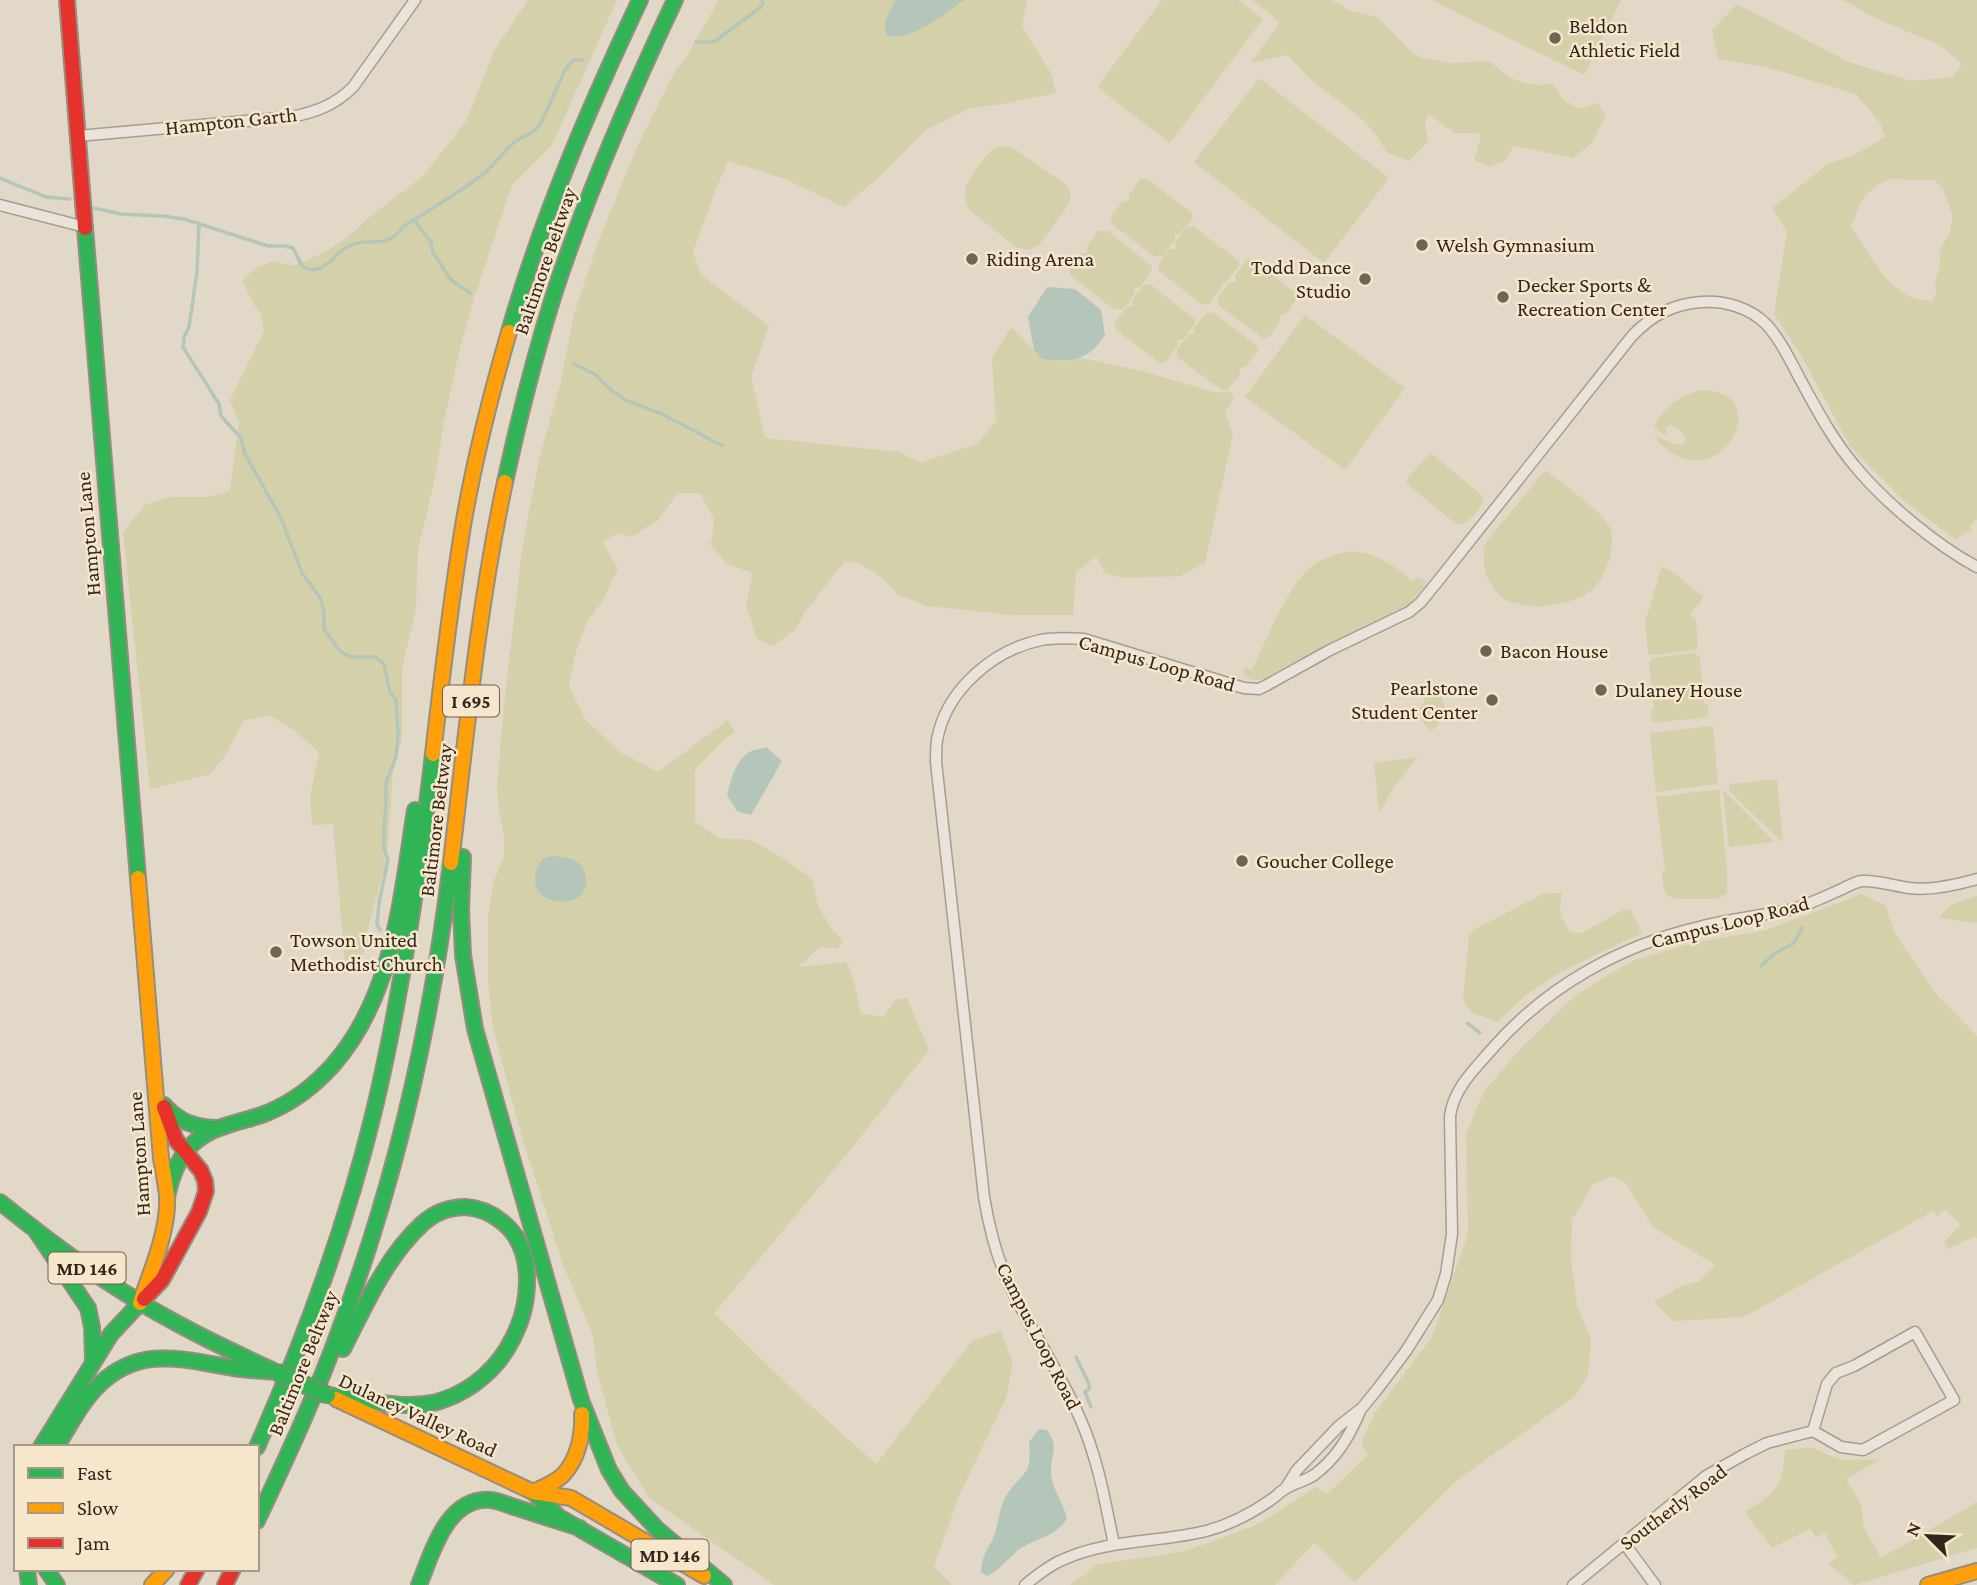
<svg xmlns="http://www.w3.org/2000/svg" width="1977" height="1585" font-family="'Crimson Pro',serif">
  <rect width="100%" height="100%" fill="#e2d8c7"/>
  <!-- green -->
  <path fill="#d4d0a9" fill-rule="evenodd" d="M528 0H617L552 145 512 185 475 296 460 347 444 422 435 478 418 549 416 610 402 667V738L393 771 387 859 370 920 360 970 346 974 333 824 312 825 310 798 319 752 295 731 271 716 244 720 225 756 210 774 150 789 123 532 145 505 170 497H208L230 491 239 423 230 400 264 331 261 314 255 306 242 281 254 269 273 261 291 266 319 255 347 238 366 220 423 176 467 120 494 51Z
    M719 0H1027L1022 27 1051 73 1056 93 1007 103 968 109 926 130 886 171 844 207 785 179 728 161 714 194 693 252 701 275 769 326 751 376 765 438 899 452 920 463 977 444 996 421 992 358 1011 327 1042 359 1063 362 1081 358 1142 371 1217 393 1229 391 1234 398 1225 412 1233 434 1205 563 1180 576 1124 578 1105 573 1096 556 1076 573 1073 615H1011L927 606 899 595 877 574 857 563 845 561 804 613 796 629 773 646 757 639 746 604 753 573 727 564 711 545 714 519 700 493H678L658 520 632 537 618 533 602 542 618 569 602 602 587 622 575 655 569 686 585 719 621 753 658 772 728 720 735 731 719 745 695 770V821L718 838 751 840 783 858 812 879 819 908 832 929 843 941 838 948 820 947 798 967 847 962 855 986 861 1013 883 1017 896 1000 907 998 929 1050 855 1144 714 1313 790 1387 876 1464 972 1341 1001 1331 1013 1364 1006 1398 958 1498 934 1567 952 1585H774L649 1498 617 1445 597 1372 593 1335 564 1267 523 1141 493 1028 488 983V917L493 883 504 856V836L499 811 497 786 504 705 522 549 539 460 561 381 574 315 600 237 638 145 675 71 687 56Z
    M1162 0H1238L1263 19 1170 143 1097 87Z
    M1252 0H1332L1350 11 1378 17 1411 51 1420 57 1450 63 1489 61C1513 80 1520 87 1553 84L1563 100 1580 109 1597 103 1606 115 1591 144 1573 158 1514 146 1504 161 1489 167 1474 160 1480 141 1479 133H1455L1428 114 1425 122 1428 141 1409 161 1387 153C1365 111 1339 105 1307 76 1300 69 1294 62 1287 55L1251 63 1280 22Z
    M1431 0H1621L1584 75Z
    M1843 0H1977V519L1970 527 1972 533 1965 532 1956 540 1902 499 1850 446 1801 355 1774 314 1787 232 1772 208 1828 164 1856 154 1885 137 1880 123 1856 94 1766 67 1718 59 1712 30 1737 4 1849 62 1911 81 1953 77 1962 64 1940 45 1877 19ZM1889 179 1933 180 1938 183 1944 191 1953 216 1950 231 1939 252 1940 266 1935 283 1936 293 1933 301C1891 303 1871 255 1851 227 1862 200 1862 193 1889 179Z
    M1259 78 1389 178 1324 263 1194 162Z
    M1000 146 1011 147 1067 185 1071 195 1069 204 1039 245 1029 250 1016 247 969 210C965 203 964 197 966 188 968 177 989 149 1000 146Z
    M1140 179H1147L1192 213 1193 218 1180 234H1175V240L1163 256H1154L1112 224 1111 216 1123 201H1129V195Z
    M1187 227H1194L1239 261V266L1226 282 1221 283V288L1209 304 1204 305 1201 304 1159 271 1158 264 1170 249H1176L1175 242Z
    M1098 231H1108L1152 266V270L1140 287H1135C1135 294 1128 306 1122 309 1119 310 1115 308 1112 308L1070 275 1069 268 1081 253H1087V246Z
    M1253 259 1297 294 1298 298 1285 315H1280V321L1269 337 1263 338 1218 305V297L1230 282H1236L1235 275 1247 260Z
    M1150 284 1195 319V324L1182 340H1177V346L1166 362 1160 363 1116 330 1115 322 1127 307H1133L1132 300 1144 285Z
    M1213 312 1257 346 1258 351 1245 367 1240 368V374L1228 389 1223 391 1177 357V349L1189 334H1195L1194 328 1206 313Z
    M1305 315 1405 388 1345 470 1245 397Z
    M1702 390C1782 391 1713 512 1653 435L1675 444H1682L1685 442C1684 433 1680 427 1671 425L1666 427 1667 436 1654 428 1655 425C1664 407 1682 394 1702 390Z
    M1432 454 1484 497C1482 507 1470 522 1460 525L1455 523 1406 483 1408 478 1427 456Z
    M1547 471C1563 485 1598 508 1608 524 1614 533 1612 546 1610 556 1607 568 1602 580 1593 589 1575 605 1538 610 1515 603 1490 597 1478 565 1486 542L1544 472Z
    M1353 551C1379 554 1392 565 1413 581L1417 577 1426 581 1424 587 1409 604 1268 677C1259 680 1253 683 1244 675V667L1252 670C1266 641 1287 586 1312 566 1323 557 1339 553 1353 551Z
    M1662 566 1674 573 1704 597 1690 615 1696 620 1698 646 1695 650 1651 655 1648 652 1645 623Z
    M1695 653 1699 656 1703 688 1701 689 1705 705H1708V717L1652 723 1651 711 1654 709 1649 663 1652 658Z
    M1430 687C1448 696 1450 720 1431 730 1424 726 1419 717 1419 709L1425 700 1423 692Z
    M1713 726 1718 784 1656 792 1650 733Z
    M1418 757 1394 787 1379 813 1374 763Z
    M1777 779 1783 843 1729 791V785L1732 784Z
    M1719 789 1727 870V893L1717 899H1676C1675 899 1669 897 1667 895 1663 890 1662 877 1662 871L1665 870 1656 797Z
    M1723 791H1724L1775 842 1729 847Z
    M1545 893H1562C1559 911 1559 917 1571 932L1582 933 1623 910 1630 909 1642 933 1562 971 1526 995 1497 1022 1471 1012 1463 1000 1469 935 1477 928Z
    M1862 894 1886 906 1894 932 1936 994 1977 1036V1239L1975 1236 1948 1249 1944 1242 1961 1224 1945 1210 1937 1216 1933 1211 1744 1317 1673 1321 1654 1302 1679 1287 1700 1281 1715 1265 1652 1226 1626 1183 1613 1176 1593 1184 1572 1220 1571 1259 1577 1305 1591 1339 1588 1376 1575 1396 1456 1481 1355 1582 1314 1543 1275 1585H1070L1086 1574 1095 1565 1185 1551 1217 1540 1260 1523 1316 1487 1327 1494 1368 1455 1361 1444 1374 1414 1432 1337 1468 1234 1466 1134 1484 1091 1524 1045 1577 994 1632 961 1693 943 1766 930Z
    M1977 896V923L1938 918 1950 905Z
    M1811 1447 1833 1457 1844 1460 1881 1459 1846 1479 1861 1505 1864 1528 1881 1558 1977 1502V1548L1854 1585 1828 1563 1837 1557 1825 1533 1816 1538 1810 1529 1772 1548 1745 1512C1777 1491 1782 1490 1785 1450Z"/>
  <!-- water -->
  <path fill="#b4c6b9" d="M896 0H964C946 13 908 44 886 35 882 22 890 11 896 0Z
    M1047 287 1075 289 1101 310 1105 335C1089 361 1070 363 1042 359L1034 350 1028 317Z
    M766 747 782 761 751 815 737 811 727 795C731 780 735 761 749 752 753 750 761 749 766 747Z
    M551 856C564 857 579 857 584 871 602 917 507 910 543 858Z
    M1039 1429 1047 1430C1059 1448 1052 1450 1051 1469 1050 1487 1063 1501 1067 1518 1058 1536 1037 1538 1021 1548 1009 1556 1001 1570 987 1576L981 1572C981 1557 988 1549 994 1536 999 1523 999 1507 1007 1494 1024 1470 1032 1477 1029 1442Z"/>
  <g fill="none" stroke-linecap="round" stroke-linejoin="round">
    <!-- stream -->
    <path stroke="#b4c6b9" stroke-width="3.5" d="M696 42H714L757 10 763 4 762 0
      M0 178 46 197 70 199
      M94 208 121 214 162 216 184 219 268 246H285L293 248 302 266C308 269 311 271 318 269 330 265 337 252 349 246 372 235 384 252 403 227L467 186 487 171 514 142 534 131 541 123 566 68 574 60H582
      M414 220 431 242 433 253 451 280 470 293
      M199 223 197 272 189 327 184 337 183 347 219 404 221 416 241 438 245 454 281 518 302 573 321 599 324 613V629L332 641 340 651 350 657H375L384 664 390 692 396 700 398 735 396 757 386 783V805L384 828V849L388 860 379 903 377 924 380 930
      M574 364 596 375 611 390 625 400 662 414 723 446
      M1761 966 1774 954 1794 943 1802 928
      M1467 1023 1480 1033
      M1076 1357 1089 1384V1389L1085 1392 1091 1407"/>
    <defs>
      <path id="street" d="M78 136 291 117C316 112 335 105 353 87L415 0
        M0 205 85 227
        M1285 1489 1297 1470 1339 1426 1362 1408 1379 1387 1406 1351 1438 1300 1446 1274 1452 1234 1450 1116C1454 1088 1474 1070 1492 1049 1546 987 1619 946 1699 927 1730 919 1762 916 1793 909 1810 904 1826 896 1842 889 1848 886 1855 882 1862 881 1877 880 1894 886 1909 888 1931 891 1956 885 1977 879
        M1624 1543 1655 1585
        M1114 1545C1105 1501 1098 1458 1079 1416 1059 1371 1030 1329 1009 1284 996 1256 989 1227 984 1197L936 762C936 755 936 747 937 740 946 690 993 650 1041 640 1055 637 1070 638 1084 639L1244 688 1259 689 1267 685 1330 650 1409 612 1420 603 1438 581 1632 336C1652 315 1673 304 1702 302 1724 300 1750 308 1766 324 1780 339 1790 360 1800 379 1816 408 1832 439 1854 465 1883 501 1936 545 1977 567
        M1025 1585C1036 1576 1047 1567 1060 1561 1105 1539 1158 1543 1206 1531 1229 1525 1252 1513 1272 1499 1277 1496 1280 1491 1285 1489 1294 1483 1305 1481 1314 1475 1336 1459 1350 1436 1360 1411
        M1573 1585 1706 1476 1745 1454 1767 1443 1813 1431 1841 1447 1863 1450 1954 1400 1915 1332 1854 1366 1836 1373 1827 1384 1813 1431"/>
      <path id="fast" d="M85 228 138 878
        M509 332C542 217 589 108 640 0
        M505 482C519 418 535 354 555 291 588 191 630 95 675 0
        M463 857 461 910 463 955 475 1029 581 1400 609 1470 622 1491 658 1530 724 1585
        M164 1105C179 1122 194 1127 216 1128
        M167 1197C175 1159 190 1136 228 1125 242 1120 256 1118 269 1112 293 1102 315 1085 333 1065 394 995 401 898 415 810
        M0 1202C40 1234 81 1266 125 1293 172 1323 222 1347 272 1370
        M36 1231 88 1308 92 1327 93 1360
        M327 1395C361 1399 411 1412 443 1400 473 1390 499 1367 513 1338 531 1303 536 1247 501 1221 491 1213 479 1208 466 1207 450 1207 434 1213 422 1224 386 1257 365 1306 343 1349
        M41 1447 111 1334 140 1303
        M56 1447C70 1426 81 1402 100 1384 141 1345 184 1360 234 1368 248 1370 263 1371 277 1372
        M257 1447C305 1338 346 1227 374 1111 402 993 419 874 433 754
        M533 1492 559 1517 677 1585
        M257 1521C287 1457 317 1393 341 1326 397 1177 432 1021 451 863
        M27 1569 29 1585
        M46 1569 57 1585
        M419 1585C432 1553 447 1496 491 1500 500 1501 509 1506 518 1508 538 1515 559 1521 580 1528"/>
      <path id="slow" d="M433 754C442 676 451 597 464 520 475 457 491 394 509 332
        M451 863C466 736 478 608 505 482
        M138 878 161 1158C163 1171 166 1184 167 1196 169 1230 151 1271 140 1303
        M336 1399 533 1492 571 1498 704 1576
        M533 1492C543 1487 554 1483 562 1476 578 1460 583 1435 582 1414
        M152 1585 167 1569
        M1928 1585 1977 1571"/>
      <path id="jam" d="M67 0 85 228
        M144 1299 162 1280 199 1212 206 1191 205 1181 201 1171 176 1140 164 1107
        M188 1585 197 1569
        M225 1585 233 1569"/>
    </defs>
    <!-- street casing -->
    <use href="#street" stroke="#a69d91" stroke-width="13"/>
    <!-- fast casing -->
    <use href="#fast" stroke="#968d81" stroke-width="18"/>
    <!-- slow casing -->
    <use href="#slow" stroke="#968d81" stroke-width="18"/>
    <!-- jam casing -->
    <use href="#jam" stroke="#968d81" stroke-width="18"/>
    <!-- street -->
    <use href="#street" stroke="#eae3d9" stroke-width="10"/>
    <!-- fast -->
    <use href="#fast" stroke="#30b455" stroke-width="14"/>
    <!-- slow -->
    <use href="#slow" stroke="#ff9f0a" stroke-width="14"/>
    <!-- jam -->
    <use href="#jam" stroke="#e5322d" stroke-width="14"/>
    <defs>
      <path id="fast-bridge" d="M277 1372 327 1395"/>
    </defs>
    <!-- fast-bridge casing -->
    <use href="#fast-bridge" stroke="#8c8378" stroke-width="19" stroke-linecap="butt"/>
    <!-- fast-bridge -->
    <use href="#fast-bridge" stroke="#30b455" stroke-width="16"/>
  </g>
  <!-- markers -->
  <g fill="#706457" stroke="#f5e6cc" stroke-width="2.5">
    <circle cx="1555" cy="38" r="7"/>
    <circle cx="1422" cy="245" r="7"/>
    <circle cx="972" cy="259" r="7"/>
    <circle cx="1365" cy="279" r="7"/>
    <circle cx="1503" cy="297" r="7"/>
    <circle cx="1486" cy="651" r="7"/>
    <circle cx="1601" cy="690" r="7"/>
    <circle cx="1492" cy="700" r="7"/>
    <circle cx="1242" cy="861" r="7"/>
    <circle cx="276" cy="952" r="7"/>
  </g>
  <g text-anchor="middle" dominant-baseline="central" stroke-width="5" stroke-linejoin="round" paint-order="stroke">
    <!-- shield labels -->
    <g fill="#f5e6cc" stroke="#6d5f50" stroke-width="2">
      <rect x="443" y="685.5" width="56" height="31" rx="5"/>
      <rect x="48.5" y="1252.5" width="77" height="31" rx="5"/>
      <rect x="631.5" y="1539.5" width="77" height="31" rx="5"/>
    </g>
    <g font-size="19" font-weight="bold" fill="#33251b">
      <text x="471" y="701">I 695</text>
      <text x="87" y="1268">MD 146</text>
      <text x="670" y="1555">MD 146</text>
    </g>
    <!-- poi labels -->
    <g font-size="21" fill="#33251b" stroke="#f5e6cc" text-anchor="start">
      <text x="1569" y="26">Beldon<tspan x="1569" dy="24">Athletic Field</tspan></text>
      <text x="1436" y="245">Welsh Gymnasium</text>
      <text x="986" y="259">Riding Arena</text>
      <text x="1351" y="267" text-anchor="end">Todd Dance<tspan x="1351" dy="24">Studio</tspan></text>
      <text x="1517" y="285">Decker Sports &amp;<tspan x="1517" dy="24">Recreation Center</tspan></text>
      <text x="1500" y="651">Bacon House</text>
      <text x="1478" y="688" text-anchor="end">Pearlstone<tspan x="1478" dy="24">Student Center</tspan></text>
      <text x="1615" y="690">Dulaney House</text>
      <text x="1256" y="861">Goucher College</text>
      <text x="290" y="940">Towson United<tspan x="290" dy="24">Methodist Church</tspan></text>
    </g>
    <!-- street labels -->
    <g font-size="21" fill="#33251b" stroke="#f5e6cc">
      <text transform="translate(231 121) rotate(-6)">Hampton Garth</text>
      <text transform="translate(545 261) rotate(-71)">Baltimore Beltway</text>
      <text transform="translate(88 534) rotate(-95)">Hampton Lane</text>
      <text transform="translate(1157 663) rotate(16)">Campus Loop Road</text>
      <text transform="translate(436 820) rotate(-83)">Baltimore Beltway</text>
      <text transform="translate(1730 922) rotate(-14)">Campus Loop Road</text>
      <text transform="translate(139 1154) rotate(-94)">Hampton Lane</text>
      <text transform="translate(1039 1336) rotate(63)">Campus Loop Road</text>
      <text transform="translate(303 1363) rotate(-68)">Baltimore Beltway</text>
      <text transform="translate(418 1415) rotate(25)">Dulaney Valley Road</text>
      <text transform="translate(1673 1507) rotate(-37)">Southerly Road</text>
    </g>
  </g>
  <!-- legend -->
  <rect x="14" y="1445" width="245" height="126" fill="#f5e6cc" stroke="#a79985" stroke-width="2"/>
  <rect x="28" y="1468" width="35" height="10" fill="#30b455" stroke="#a79985" stroke-width="2"/>
  <text x="77" y="1480" font-size="21" fill="#33251b">Fast</text>
  <rect x="28" y="1503" width="35" height="10" fill="#ff9f0a" stroke="#a79985" stroke-width="2"/>
  <text x="77" y="1515" font-size="21" fill="#33251b">Slow</text>
  <rect x="28" y="1538" width="35" height="10" fill="#e5322d" stroke="#a79985" stroke-width="2"/>
  <text x="77" y="1550" font-size="21" fill="#33251b">Jam</text>
  <!-- north arrow -->
  <g transform="translate(1928 1536) rotate(294)" stroke="#f5e6cc" stroke-width="5" paint-order="stroke">
  <path d="M0-5L12 26L0 18L-12 26Z" fill="#33251b"/>
  <text y="-10" font-size="19" font-weight="bold" text-anchor="middle" fill="#33251b">N</text>
  </g>
</svg>
